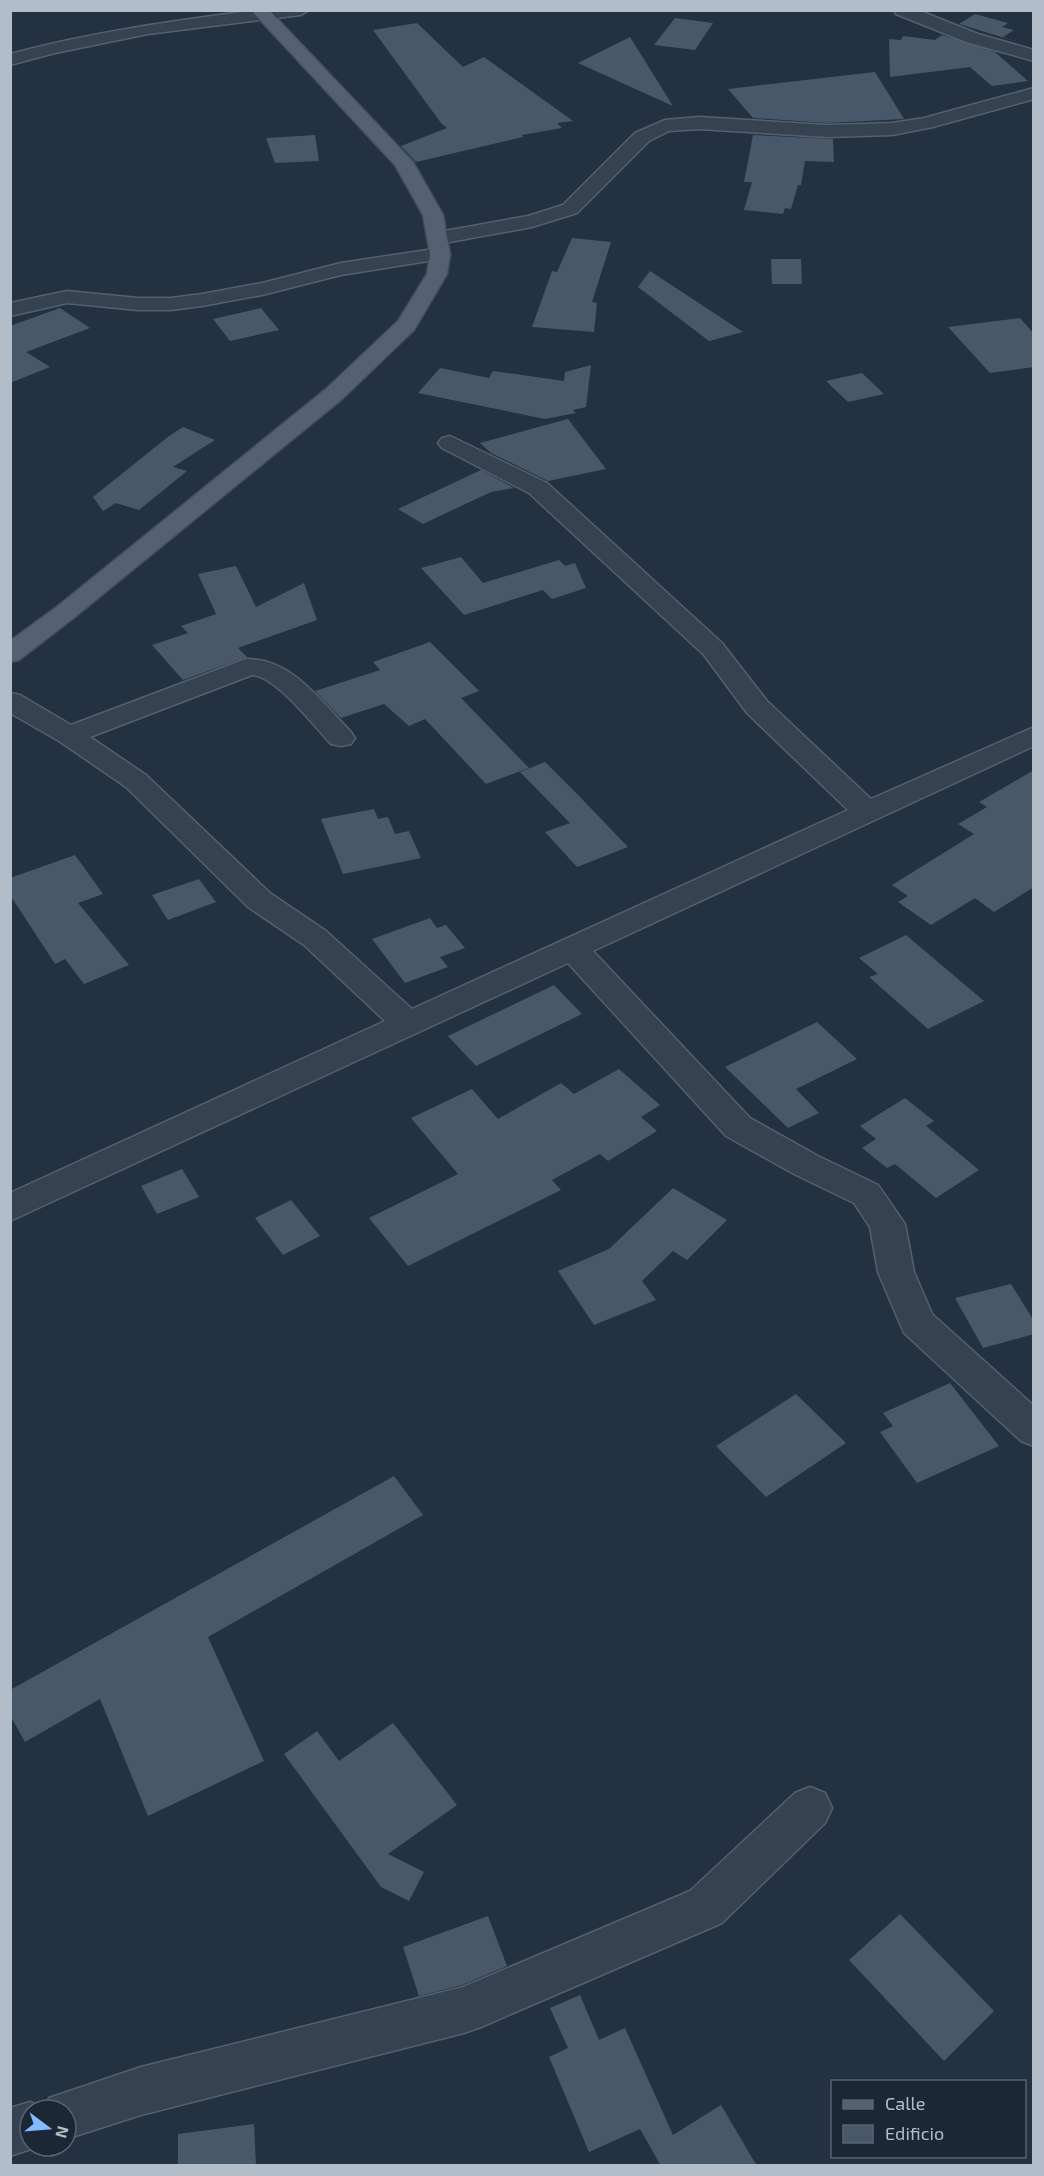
<svg xmlns="http://www.w3.org/2000/svg" width="1044" height="2176" font-family="'Exo 2',sans-serif">
  <rect width="100%" height="100%" fill="#233140"/>
  <!-- building -->
  <path fill="#495869" d="M975 14 1008 23 1002 27 1014 30 1003 37 1018 42 959 24Z
    M675 18 713 23 695 50 654 45Z
    M417 23 463 67 484 57 573 121 557 123 562 128 522 135 523 137 416 162 401 146 447 128 441 123 373 30Z
    M942 35 995 52 1028 81 992 86 970 67 890 77 889 39 901 40 903 36 935 40Z
    M630 37 673 106 578 63Z
    M875 72 904 119 828 123 753 118 728 89Z
    M315 135 319 161 275 163 266 138Z
    M753 135 833 139 834 162 805 161 801 185H798L791 209 785 208 783 214 744 210 752 182H744Z
    M572 238 611 242 592 302 597 303 594 332 532 327 552 271 557 272Z
    M771 259H801L802 284H772Z
    M650 271 743 332 709 341 638 287Z
    M60 308 90 328 26 352 50 367 10 383V326Z
    M261 308 279 330 230 341 213 319Z
    M1020 318 1034 334V367L990 373 948 327Z
    M591 365 586 407 573 410 576 413 545 419 418 393 440 368 489 378 493 371 564 381 565 372Z
    M862 373 884 394 848 402 826 381Z
    M568 419 606 469 548 481 491 453 480 443Z
    M183 427 215 440 173 467 187 471 139 510 116 503 103 511 93 497 169 436Z
    M481 470 514 488 491 492 423 524 398 509Z
    M461 557 483 583 559 560 565 566 575 563 586 588 552 599 543 590 464 615 421 568Z
    M236 566 256 607 304 583 317 620 238 648 247 657 183 680 152 645 188 633 181 626 216 614 198 574Z
    M430 642 479 691 461 698 529 768 486 784 425 719 409 726 384 704 341 718 315 691 380 670 373 662Z
    M545 762 582 799 628 847 577 867 545 832 570 823 520 772Z
    M1034 770V887L994 912 975 898 931 925 898 902 908 896 892 885 974 834 958 824 987 807 979 802Z
    M374 809 378 819 388 817 395 834 409 831 421 858 343 874 321 819Z
    M75 855 103 894 78 903 129 965 84 984 65 959 55 964 10 895V878Z
    M199 879 216 902 168 920 152 895Z
    M430 918 437 928 446 925 465 948 440 957 448 967 405 983 372 939Z
    M906 935 984 1001 928 1029 869 977 878 974 859 958Z
    M554 985 582 1014 476 1066 448 1036Z
    M817 1022 857 1059 796 1089 819 1113 788 1128 725 1067Z
    M619 1069 660 1105 641 1117 657 1131 608 1161 600 1154 552 1180 561 1190 408 1266 369 1218 458 1174 411 1118 472 1089 498 1119 561 1083 574 1094Z
    M905 1098 934 1121 926 1126 979 1170 936 1198 895 1164 887 1168 862 1148 876 1139 860 1126Z
    M182 1169 199 1197 157 1214 141 1186Z
    M673 1188 727 1220 687 1260 673 1251 642 1281 656 1300 594 1325 558 1271 609 1249Z
    M291 1200 320 1236 283 1255 255 1218Z
    M1011 1284 1034 1321V1334L983 1348 955 1298Z
    M950 1383 999 1446 917 1483 880 1432 893 1426 883 1413Z
    M796 1394 846 1443 766 1497 716 1446Z
    M394 1476 423 1515 208 1637 264 1761 148 1816 100 1699 25 1742 10 1715V1690Z
    M393 1723 457 1805 388 1854 424 1872 409 1901 381 1887 284 1754 317 1731 339 1761Z
    M900 1914 994 2011 944 2061 849 1960Z
    M488 1916 507 1966 462 1985 419 1996 403 1947Z
    M580 1995 599 2040 625 2028 673 2135 721 2105 757 2166H661L640 2129 589 2152 549 2057 568 2048 550 2008Z
    M254 2124 256 2166H178V2134Z"/>
  <g fill="none" stroke-linecap="round" stroke-linejoin="round">
    <defs>
      <path id="minor" d="M256 10H309L301 15 148 34 55 53 10 65V54C91 32 173 21 256 10Z
        M894 10H918L978 34 1034 50V61L966 42 896 14Z
        M1034 88V99L933 127 892 135 828 137 699 129 669 131 649 141 577 213 532 227 439 244 432 242 429 238 432 234 439 232 528 216 563 205 635 133 665 120 699 117 828 125 892 123 924 118Z
        M440 248 447 250 450 254 447 258 341 275 262 295 202 306 171 310H138L67 303 10 316V303L67 291 138 298H171L202 294 262 283 341 263Z
        M450 436 547 483 722 643 767 701 871 799 1034 727V746L593 951 750 1118 818 1156 878 1185 905 1224 914 1272 932 1314 1034 1406V1446L1021 1441 904 1333 878 1272 870 1227 854 1203 794 1174 726 1136 568 963 10 1221V1193L385 1021 304 945 248 907 126 787 59 741 10 713V693L20 695 71 725 246 659C292 658 321 702 351 732L355 738 351 744 341 746 331 744C314 726 276 676 252 675L90 737 146 775 270 893 326 931 412 1009 848 810 747 713 704 655 529 493 442 448 438 443 442 438Z
        M810 1787 825 1793 832 1808 825 1823 722 1923 481 2027 464 2033 141 2115 66 2139V2110H30V2146H40L10 2156V2108L30 2102 45 2108 49 2098 141 2067 463 1987 690 1891 795 1793Z"/>
      <path id="major" d="M251 10H269L413 162 443 215 450 254 447 274 414 330 342 399 76 616 19 660 10 662V641L58 606 326 389 398 321 427 274 430 254 423 215 395 165Z"/>
    </defs>
    <!-- minor casing -->
    <use href="#minor" stroke="#55606d" stroke-width="3"/>
    <!-- major casing -->
    <use href="#major" stroke="#434e5c" stroke-width="3"/>
    <!-- minor -->
    <use href="#minor" fill="#374250" fill-rule="evenodd"/>
    <!-- major -->
    <use href="#major" fill="#556170" fill-rule="evenodd"/>
  </g>
  <!-- border -->
  <rect width="1044" height="2176" fill="none" stroke="#b3bdca" stroke-width="24"/>
  <!-- legend -->
  <rect x="831" y="2080" width="195" height="78" fill="#1c2735" stroke="#586371" stroke-width="1.5"/>
  <rect x="843" y="2100" width="30" height="9" fill="#556170" stroke="#586371" stroke-width="1.5"/>
  <text x="885" y="2110" font-size="18" fill="#b3bdca">Calle</text>
  <rect x="843" y="2125" width="30" height="18" fill="#495869" stroke="#586371" stroke-width="1.5"/>
  <text x="885" y="2140" font-size="18" fill="#b3bdca">Edificio</text>
  <!-- north arrow -->
  <g transform="translate(48 2128) rotate(106)"><circle r="28" fill="#1c2735" stroke="#586371" stroke-width="1.5"/>
  <path d="M0-4.5L10 22L0 15L-10 22Z" fill="#85b9fe"/>
  <text y="-9" font-size="16" font-weight="bold" text-anchor="middle" fill="#b3bdca">N</text>
  </g>
</svg>
